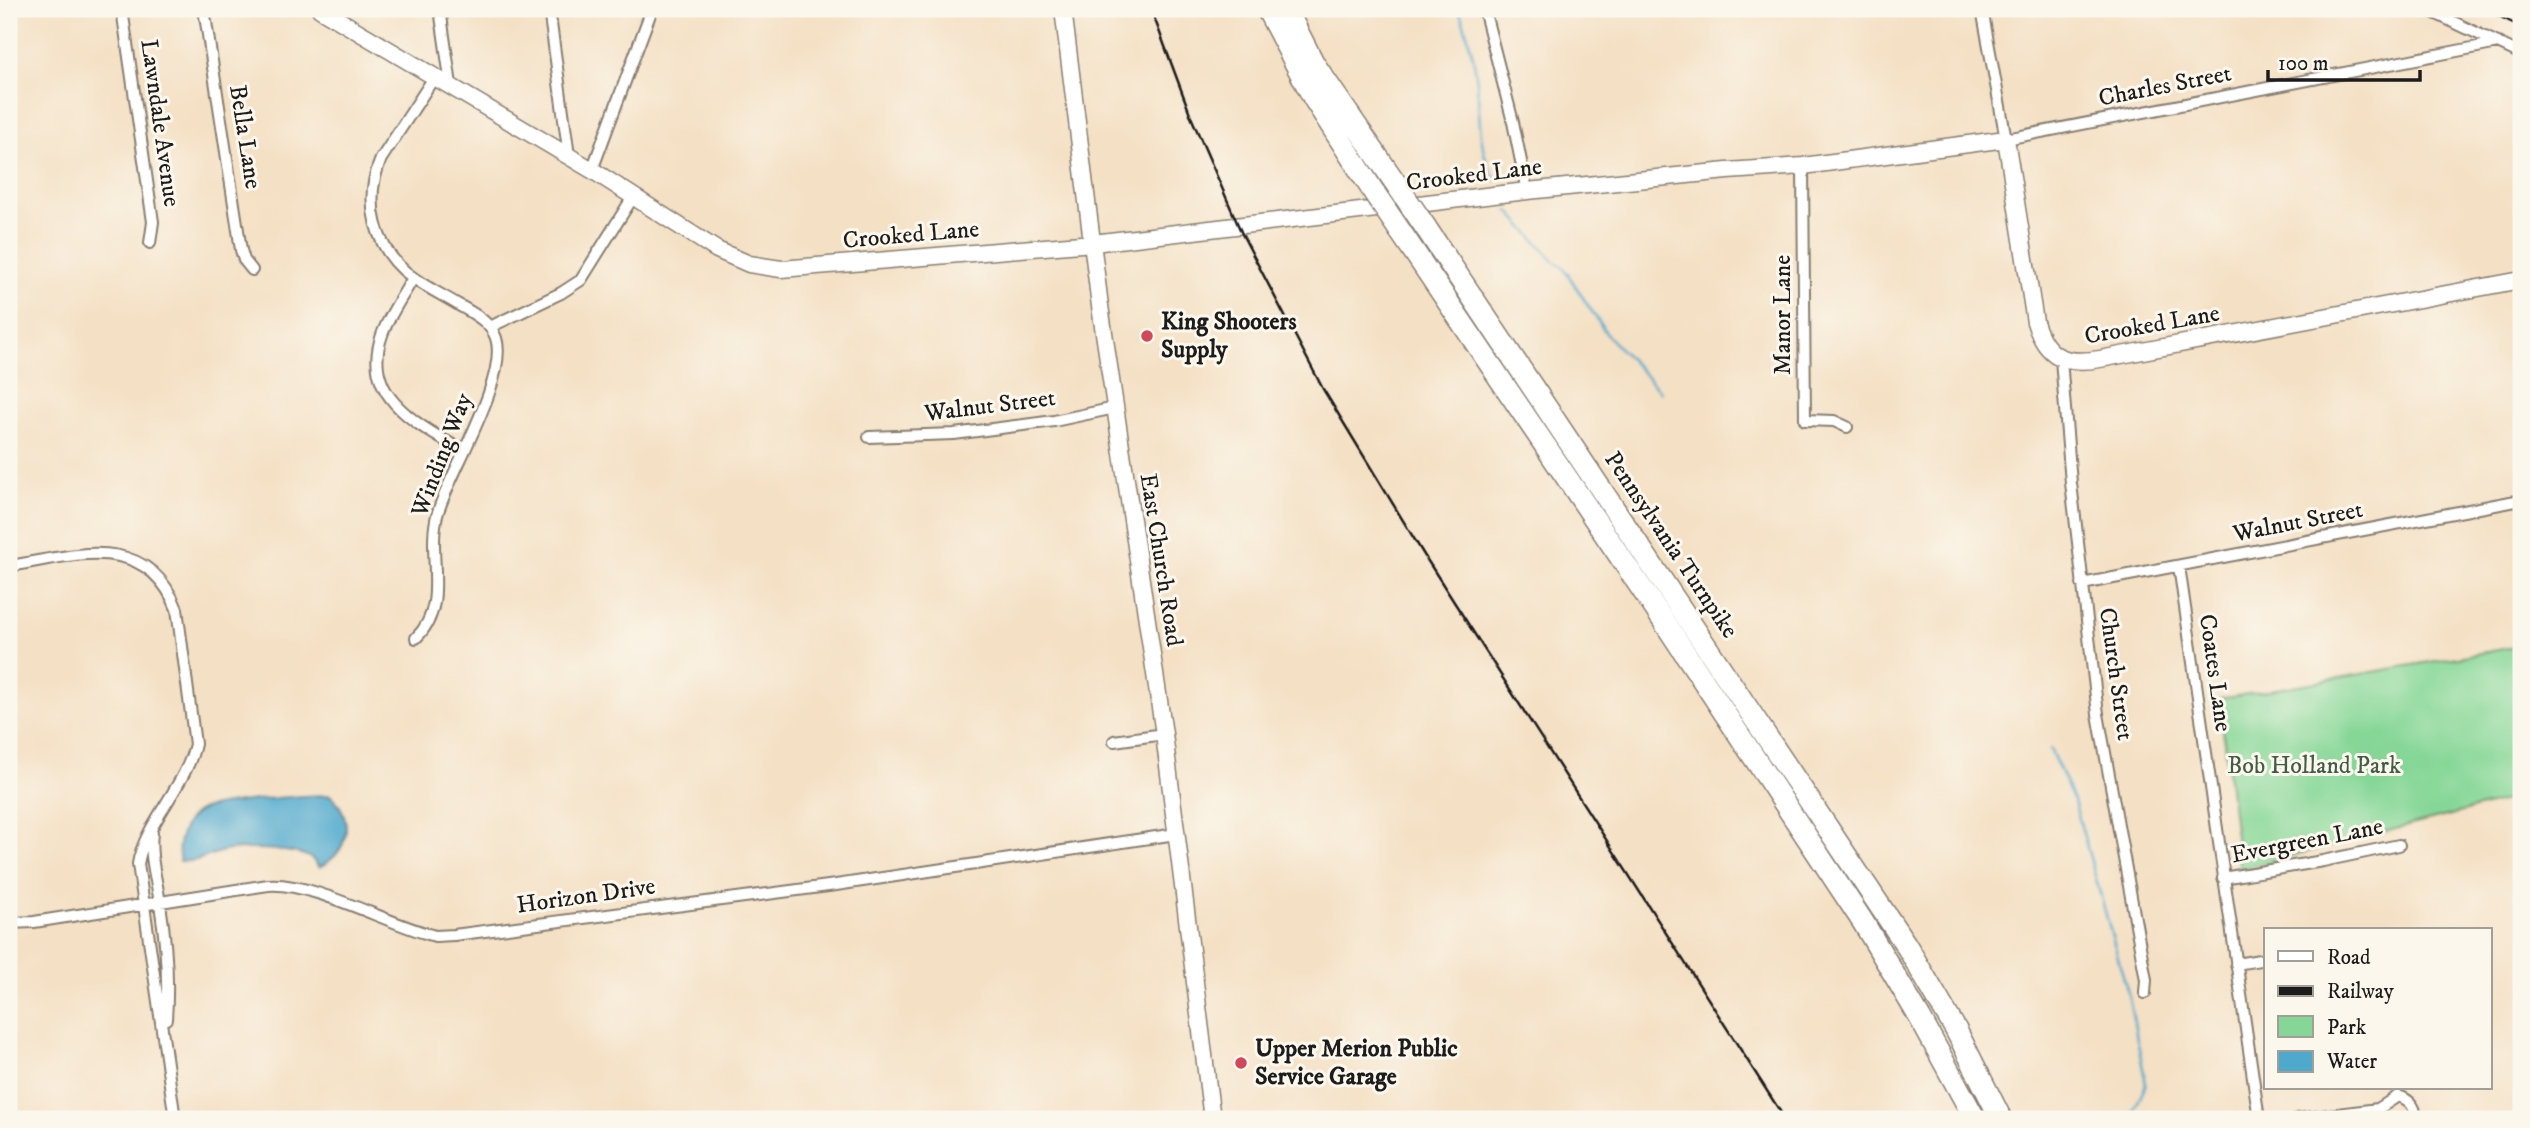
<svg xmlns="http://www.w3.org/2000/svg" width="2530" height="1128" font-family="'IM FELL DW Pica',serif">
  <rect width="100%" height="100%" fill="#fbf7ec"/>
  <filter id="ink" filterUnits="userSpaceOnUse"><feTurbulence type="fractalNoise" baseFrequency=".0143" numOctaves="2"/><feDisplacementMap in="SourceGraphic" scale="14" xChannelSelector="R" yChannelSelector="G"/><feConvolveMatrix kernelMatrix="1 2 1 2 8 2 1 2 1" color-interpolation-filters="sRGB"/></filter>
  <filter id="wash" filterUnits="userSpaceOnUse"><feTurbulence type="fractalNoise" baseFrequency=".00686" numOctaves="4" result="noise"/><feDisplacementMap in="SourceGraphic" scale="28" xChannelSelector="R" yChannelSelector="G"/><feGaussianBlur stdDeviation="1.57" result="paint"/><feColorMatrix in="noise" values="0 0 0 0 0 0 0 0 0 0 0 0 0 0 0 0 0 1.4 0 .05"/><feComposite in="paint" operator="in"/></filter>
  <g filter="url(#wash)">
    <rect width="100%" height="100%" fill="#f4e0c4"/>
    <!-- green -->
    <path fill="#86d797" stroke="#517a5a" stroke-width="2" d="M2521 646V797L2240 869 2219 699Z"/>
    <!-- water -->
    <path fill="#4fa9cd" stroke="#366274" stroke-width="2" d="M330 795C355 818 350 852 319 867 316 863 312 858 307 856 288 849 243 847 223 851 209 855 196 863 180 861 175 844 184 818 201 810 211 806 223 805 233 803 266 798 297 796 330 795Z"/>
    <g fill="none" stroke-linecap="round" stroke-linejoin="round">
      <!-- stream -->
      <path stroke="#4fa9cd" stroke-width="2.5" d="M1459 9C1467 32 1475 60 1477 83 1480 115 1478 152 1495 180
        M1508 210 1555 262 1563 267 1608 336 1661 392
        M2050 749 2074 801 2128 993 2146 1084 2130 1119"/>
    </g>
  </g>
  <g filter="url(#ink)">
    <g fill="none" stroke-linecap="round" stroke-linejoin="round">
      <defs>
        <path id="street" d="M122 9 153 222 150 243
          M204 9 241 250 244 260 252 270
          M440 9 451 85
          M549 9 569 156
          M1484 9 1513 122 1527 191
          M1982 9 2006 139 2498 43
          M2426 9 2521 54
          M1803 166 1805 420 1834 421 1847 427
          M592 170 652 9
          M413 278C403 296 389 315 382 335 360 397 420 426 463 451
          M490 327 561 293 581 280 633 197
          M2061 359 2071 483 2098 714 2146 980 2145 993
          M869 437 954 434 1054 421 1115 408
          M9 566C73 556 146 530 177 609L195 744C187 784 144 825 138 864L175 1119
          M2179 566 2259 1119
          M2082 584 2521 500
          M416 638C451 604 425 554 438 512 451 470 509 377 496 338 490 321 472 313 457 304 442 295 426 287 412 277 374 249 363 201 381 159L435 76
          M1114 741 1164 734
          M152 833C149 857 157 880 160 904 166 942 169 980 166 1019
          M2223 878 2323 861 2399 845
          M9 923 34 922 268 885C308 881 383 921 425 933L435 936 454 935 836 885 1176 834
          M2236 964 2266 959
          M2297 1119 2378 1109 2398 1096C2409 1099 2418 1108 2414 1119"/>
        <path id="secondary" d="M320 9 592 170 717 250 749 264 781 269 1093 243 1527 191 1727 171 1803 166 2006 139 2035 322C2046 358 2065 365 2100 359L2521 280
          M1063 9 1100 306 1164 734 1212 1119"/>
        <path id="highway" d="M1267 9 1313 97 1375 194
          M1286 9 1314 64 1401 191
          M1426 228 1906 945 1956 1030 2001 1119
          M1400 231 1667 626 1863 922 1920 1018 1975 1119"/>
      </defs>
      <!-- street casing -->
      <use href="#street" stroke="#887e70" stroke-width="14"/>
      <!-- secondary casing -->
      <use href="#secondary" stroke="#887e70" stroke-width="19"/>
      <!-- highway casing -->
      <use href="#highway" stroke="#887e70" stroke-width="24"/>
      <!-- street -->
      <use href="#street" stroke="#fff" stroke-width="10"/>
      <!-- secondary -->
      <use href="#secondary" stroke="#fff" stroke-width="16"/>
      <!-- highway -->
      <use href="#highway" stroke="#fff" stroke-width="21"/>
      <!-- tram -->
      <path stroke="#1c1c1c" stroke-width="2" d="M2484 9 2521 27"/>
      <!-- rail -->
      <path stroke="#1c1c1c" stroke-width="2.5" d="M1151 9 1192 119 1242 234 1323 389 1424 555 1785 1119"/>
      <defs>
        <path id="highway-bridge" d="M1401 191 1426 228
          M1375 194 1400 231"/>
      </defs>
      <!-- highway-bridge casing -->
      <use href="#highway-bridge" stroke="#887e70" stroke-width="24" stroke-linecap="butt"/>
      <!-- highway-bridge -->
      <use href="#highway-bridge" stroke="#fff" stroke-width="21"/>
    </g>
  </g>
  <!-- markers -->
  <g fill="#d1495b" stroke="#fbf7ec" stroke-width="2.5">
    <circle cx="1147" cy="336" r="7"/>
    <circle cx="1241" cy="1063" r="7"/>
  </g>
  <g text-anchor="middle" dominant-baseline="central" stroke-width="6" stroke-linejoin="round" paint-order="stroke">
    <!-- street labels -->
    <g font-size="24" fill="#1c1c1c" stroke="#fbf7ec">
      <text transform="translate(2165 86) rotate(-11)">Charles Street</text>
      <text transform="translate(160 123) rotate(82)">Lawndale Avenue</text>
      <text transform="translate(245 137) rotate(81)">Bella Lane</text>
      <text transform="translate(1474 175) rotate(-7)">Crooked Lane</text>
      <text transform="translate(911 235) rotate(-5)">Crooked Lane</text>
      <text transform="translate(1783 315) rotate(-90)">Manor Lane</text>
      <text transform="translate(2152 325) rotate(-10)">Crooked Lane</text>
      <text transform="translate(990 406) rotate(-7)">Walnut Street</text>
      <text transform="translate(442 455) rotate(-69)">Winding Way</text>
      <text transform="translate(2298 522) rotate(-11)">Walnut Street</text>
      <text transform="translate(1671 545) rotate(56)">Pennsylvania Turnpike</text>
      <text transform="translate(1161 560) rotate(81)">East Church Road</text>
      <text transform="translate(2215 673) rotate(82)">Coates Lane</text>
      <text transform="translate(2116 674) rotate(82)">Church Street</text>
      <text transform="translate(2307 841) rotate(-11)">Evergreen Lane</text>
      <text transform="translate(586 896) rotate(-8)">Horizon Drive</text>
    </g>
    <!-- poi labels -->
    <g font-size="24" font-weight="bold" fill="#1c1c1c" stroke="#fbf7ec" text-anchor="start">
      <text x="1161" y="322">King Shooters<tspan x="1161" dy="28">Supply</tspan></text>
      <text x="1255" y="1049">Upper Merion Public<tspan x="1255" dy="28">Service Garage</tspan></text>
    </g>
    <!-- park labels -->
    <g font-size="24" fill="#415d47" stroke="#fbf7ec">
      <text x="2314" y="766">Bob Holland Park</text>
    </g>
  </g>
  <!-- margin -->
  <rect width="2530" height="1128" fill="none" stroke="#fbf7ec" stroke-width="35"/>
  <!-- legend -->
  <rect x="2264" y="928" width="228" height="161" fill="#fbf7ec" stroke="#a29f99" stroke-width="2"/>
  <rect x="2278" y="951" width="35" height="10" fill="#ffffff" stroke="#a29f99" stroke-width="2"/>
  <text x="2327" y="964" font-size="21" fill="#1c1c1c">Road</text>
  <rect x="2278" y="986" width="35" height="10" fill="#1c1c1c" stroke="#a29f99" stroke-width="2"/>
  <text x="2327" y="998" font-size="21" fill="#1c1c1c">Railway</text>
  <rect x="2278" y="1016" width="35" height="21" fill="#86d797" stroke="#a29f99" stroke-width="2"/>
  <text x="2327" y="1034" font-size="21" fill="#1c1c1c">Park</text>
  <rect x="2278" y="1051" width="35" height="21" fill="#4fa9cd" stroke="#a29f99" stroke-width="2"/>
  <text x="2327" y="1068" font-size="21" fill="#1c1c1c">Water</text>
  <!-- scale -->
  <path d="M2268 70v10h152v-10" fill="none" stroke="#1c1c1c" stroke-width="3.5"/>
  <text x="2278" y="70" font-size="21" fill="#1c1c1c" stroke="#fbf7ec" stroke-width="5" paint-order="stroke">100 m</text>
</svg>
